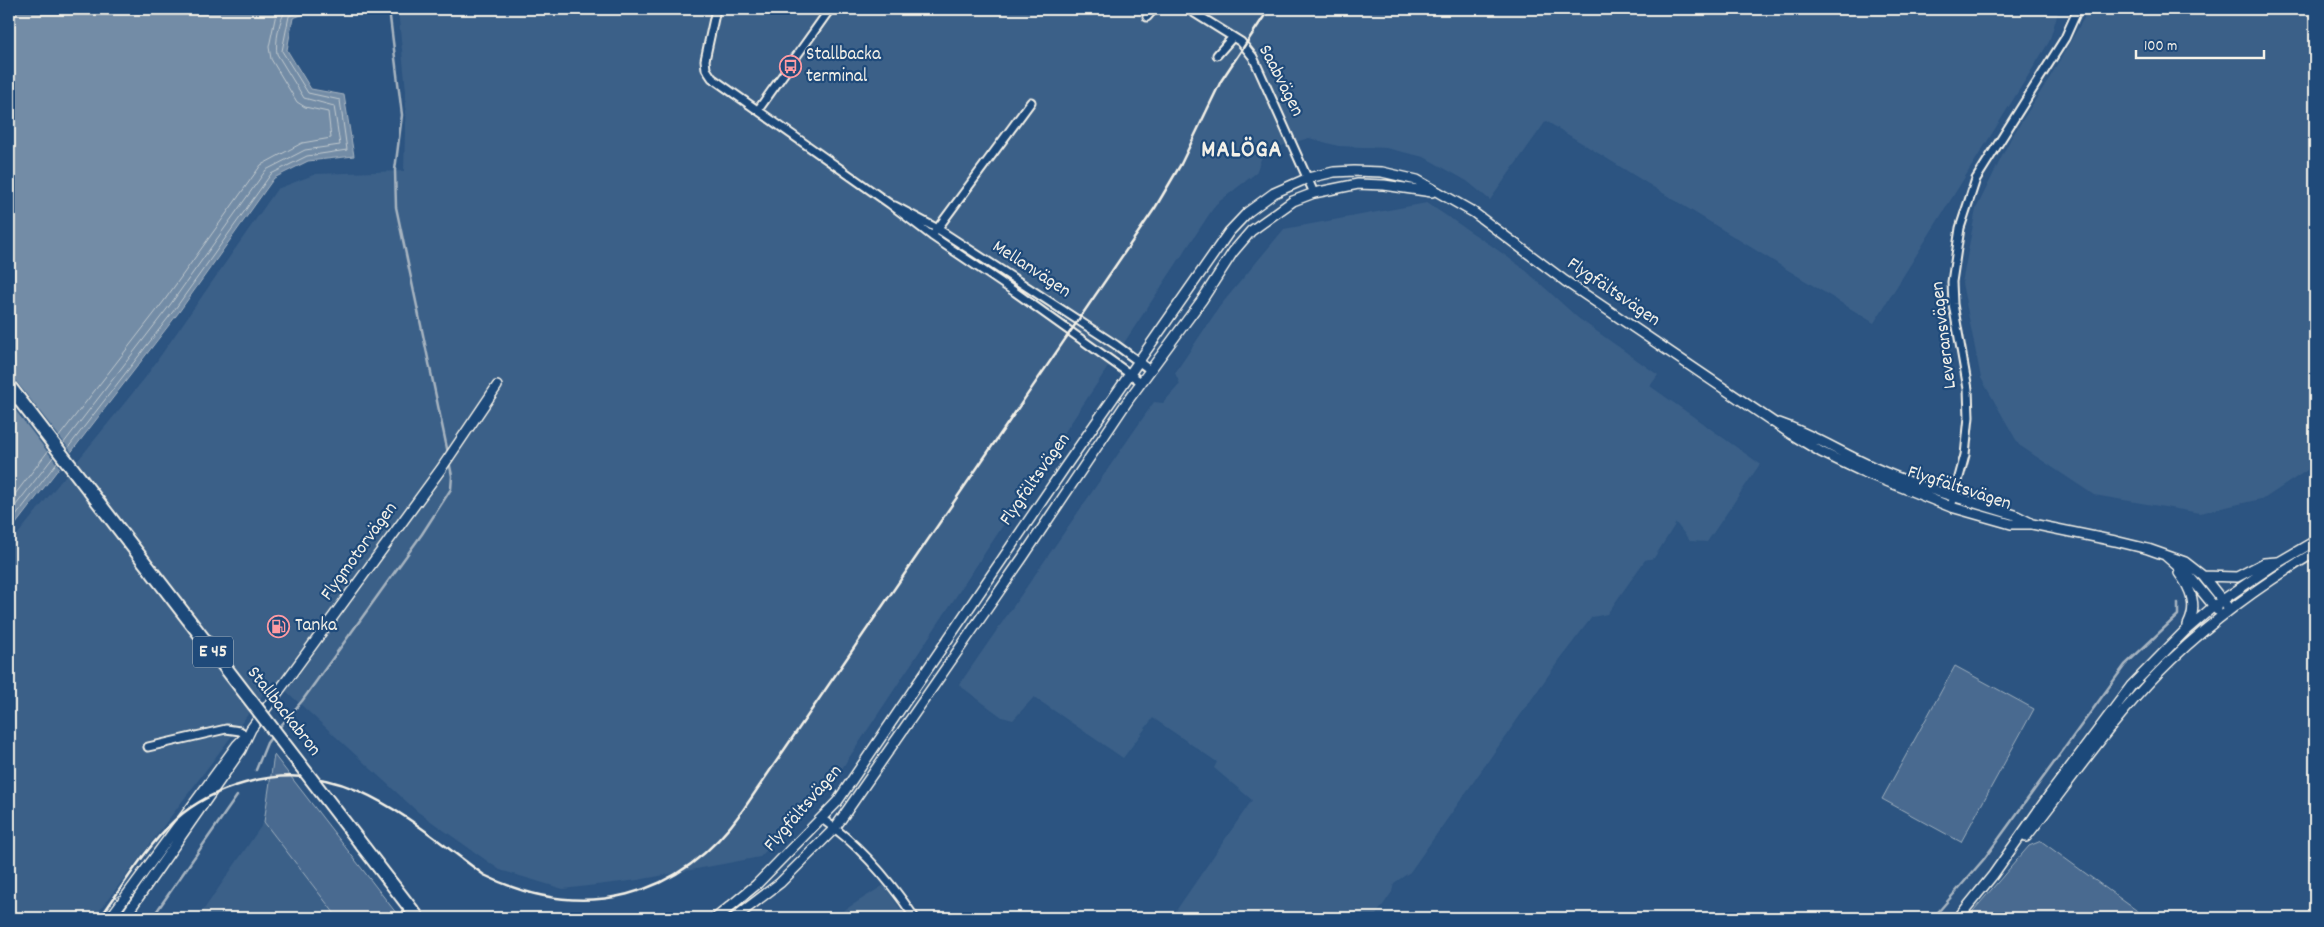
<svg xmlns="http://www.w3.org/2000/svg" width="2324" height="927" font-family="Dekko,sans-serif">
  <rect width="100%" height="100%" fill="#2c5481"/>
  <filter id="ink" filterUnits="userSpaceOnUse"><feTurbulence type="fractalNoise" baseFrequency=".02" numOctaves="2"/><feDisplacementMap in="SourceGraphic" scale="10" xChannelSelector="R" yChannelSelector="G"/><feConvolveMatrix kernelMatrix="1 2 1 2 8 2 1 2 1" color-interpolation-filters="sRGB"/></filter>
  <g filter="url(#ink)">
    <!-- built -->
    <path fill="#3b6088" d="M398 9H2059L2049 42 1874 323 1546 121 1490 200 1467 181 1424 157 1386 148 1338 146 1309 138 1264 151 1256 173 1216 204 831 785 760 857 638 880 563 889 500 870 418 812 274 680 94 918H9V545L145 378 277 189 316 174 404 171 406 91Z
      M2087 9H2311L2315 15V465L2265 498 2200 513 2094 495 2019 445 1981 378 1962 283 1976 209 2011 138 2050 77 2084 18Z
      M1427 203 1492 246 1524 269 1578 318 1658 375 1650 386 1760 464 1707 542 1690 541 1676 523 1654 558 1645 560 1607 614 1592 617 1557 663 1410 872 1394 883 1392 892 1374 918H1171L1252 800 1214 768 1217 762 1153 718 1123 758 1034 697 1013 720 1002 717 959 685 1154 402 1163 403 1180 384 1175 373 1220 306 1284 229Z
      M264 822 338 918H198Z
      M884 885 906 918H832Z"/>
    <!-- green -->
    <path fill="#496b90" stroke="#9eaebc" d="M1955 666 2034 709 1961 842 1882 799Z
      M274 755 400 918H338L264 822Z
      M2041 841 2147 918H1967L2029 846Z"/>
    <!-- water -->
    <path fill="#738ca6" stroke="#a7b4c0" d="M9 9H318L293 18 287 50 311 89 344 95 354 156 308 161 274 178 179 312 9 533Z"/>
    <!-- pier -->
    <path fill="#2c5481" d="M9 372 73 454 61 469 9 402Z"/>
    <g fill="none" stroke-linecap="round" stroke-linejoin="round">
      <!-- shore -->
      <path stroke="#c0c9ce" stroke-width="1" d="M58 438 164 301 261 165 302 143 331 138 328 112 305 107 297 102 271 59 269 47 277 9
        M63 444 170 305 266 170 305 150 340 145 334 106 304 98 277 54C275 43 279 18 287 9
        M67 449 175 309 271 174 307 156 347 150 340 100 308 93 282 51 289 16 303 9
        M9 502 49 450
        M9 514 54 456
        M9 525 58 461"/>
      <!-- stream -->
      <path stroke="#a7b4c0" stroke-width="2.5" d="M389 9 402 115 395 170 396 207 448 453
        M278 729 302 701 422 534 451 489 452 476 449 461
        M256 770 267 743 273 735
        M152 918 237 796
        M1933 918 1984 859 2125 665 2178 615V603"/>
      <defs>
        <path id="street" d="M716 9 705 60 706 69 712 78 890 204 932 236 1015 292 1141 382
          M1188 9 1241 42 1253 57 1314 193
          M1147 17 1154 9
          M1217 55 1232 38
          M758 110 830 9
          M895 206 938 229 1116 345 1150 370
          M932 236 1031 102
          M1951 507 1965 455 1969 417 1968 389 1953 304 1952 282 1960 228 1976 179 2065 38 2078 9
          M148 747 226 729 240 731 247 736
          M822 819C859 844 890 881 915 918"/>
        <path id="secondary" d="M1779 423C1812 434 1841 453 1873 467 1919 488 1967 500 2015 515L2029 522
          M2166 556 2190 577 2217 610
          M2179 573C2191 589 2198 606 2188 625
          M2203 576 2237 577 2264 563 2277 562
          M2026 837C2070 782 2110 722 2159 672 2205 625 2259 586 2315 552
          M110 918 237 745 245 737
          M124 918 241 750 251 729 441 469 497 386
          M716 918 756 885 837 802 1065 467 1229 232 1248 212 1274 193 1308 178 1334 172 1354 171 1382 172 1417 180 1473 212 1565 281 1791 434 1821 452 1859 470 1951 507 2011 524H2032L2115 541 2148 549 2185 562 2203 576 2229 609
          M734 918 780 883 835 828 1023 557 1129 399 1202 300 1233 252 1251 231 1293 201 1314 193 1358 184 1384 185 1432 192
          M1958 918 1993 875 2050 794 2131 686 2185 631 2214 606 2274 565 2315 541"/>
      </defs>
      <!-- street casing -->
      <use href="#street" stroke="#f4f1e8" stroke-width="11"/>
      <!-- secondary casing -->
      <use href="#secondary" stroke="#f4f1e8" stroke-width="12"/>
      <!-- street -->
      <use href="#street" stroke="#1f4a7a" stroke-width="7"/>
      <!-- secondary -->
      <use href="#secondary" stroke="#1f4a7a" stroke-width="9"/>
      <!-- rail -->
      <path stroke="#f4f1e8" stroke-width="2.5" d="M100 918C123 886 146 847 176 819 195 802 220 790 245 783 344 754 411 822 484 875 583 924 680 899 743 810L1155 208 1181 164 1221 81 1269 9"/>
      <defs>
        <path id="highway-bridge" d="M9 386 418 918"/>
      </defs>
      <!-- highway-bridge casing -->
      <use href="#highway-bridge" stroke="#f4f1e8" stroke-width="16" stroke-linecap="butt"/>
      <!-- highway-bridge -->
      <use href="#highway-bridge" stroke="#1f4a7a" stroke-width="12"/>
    </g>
  </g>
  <!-- icons -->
  <defs>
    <symbol id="bus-ring" viewBox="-11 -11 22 22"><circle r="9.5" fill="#1f4a7a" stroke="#ff9aa2" stroke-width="1.5"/><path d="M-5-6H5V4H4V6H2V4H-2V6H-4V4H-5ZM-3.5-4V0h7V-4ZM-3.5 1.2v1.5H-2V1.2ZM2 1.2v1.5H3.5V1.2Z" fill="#ff9aa2"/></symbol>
    <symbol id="fuel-ring" viewBox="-11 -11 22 22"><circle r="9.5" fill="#1f4a7a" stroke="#ff9aa2" stroke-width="1.5"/><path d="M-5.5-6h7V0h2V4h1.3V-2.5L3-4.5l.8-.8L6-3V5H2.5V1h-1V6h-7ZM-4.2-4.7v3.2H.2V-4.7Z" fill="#ff9aa2"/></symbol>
  </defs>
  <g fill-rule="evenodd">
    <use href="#bus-ring" x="778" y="54" width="25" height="25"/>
    <use href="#fuel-ring" x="266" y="614" width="25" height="25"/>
  </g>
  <g text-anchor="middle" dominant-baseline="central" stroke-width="4.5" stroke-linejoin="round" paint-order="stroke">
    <!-- shield labels -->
    <rect fill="#1f4a7a" stroke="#b4bfc7" stroke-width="1" x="193" y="636.5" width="40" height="31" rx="4"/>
    <g font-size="18" font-weight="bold" fill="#f4f1e8">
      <text x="213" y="652">E 45</text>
    </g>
    <!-- poi labels -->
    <g font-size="19" fill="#f4f1e8" stroke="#1f4a7a" text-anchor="start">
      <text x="806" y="55">Stallbacka<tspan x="806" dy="22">terminal</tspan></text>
      <text x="295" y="626">Tanka</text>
    </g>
    <!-- street labels -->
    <g font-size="19" fill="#f4f1e8" stroke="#1f4a7a">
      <text transform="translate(1280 81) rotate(63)">Saabvägen</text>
      <text transform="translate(1031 270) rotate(33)">Mellanvägen</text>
      <text transform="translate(1613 293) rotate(34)">Flygfältsvägen</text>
      <text transform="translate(1945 335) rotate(-97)">Leveransvägen</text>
      <text transform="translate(1036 480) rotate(-55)">Flygfältsvägen</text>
      <text transform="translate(1959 489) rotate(18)">Flygfältsvägen</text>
      <text transform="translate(360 552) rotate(-54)">Flygmotorvägen</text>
      <text transform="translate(283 712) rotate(52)">Stallbackabron</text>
      <text transform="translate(804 809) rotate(-49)">Flygfältsvägen</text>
    </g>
    <!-- district labels -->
    <g font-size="24" font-weight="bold" letter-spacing="1" fill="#f4f1e8" stroke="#1f4a7a">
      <text x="1242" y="151">MALÖGA</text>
    </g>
  </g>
  <!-- margin -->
  <rect width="2324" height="927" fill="none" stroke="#1f4a7a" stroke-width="30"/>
  <rect x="15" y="15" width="2294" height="897" fill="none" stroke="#f4f1e8" stroke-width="2" filter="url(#ink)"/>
  <!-- scale -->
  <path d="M2136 50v8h128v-8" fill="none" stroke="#f4f1e8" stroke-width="2.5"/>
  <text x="2144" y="50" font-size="15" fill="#f4f1e8" stroke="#1f4a7a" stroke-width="4" paint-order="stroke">100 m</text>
</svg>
